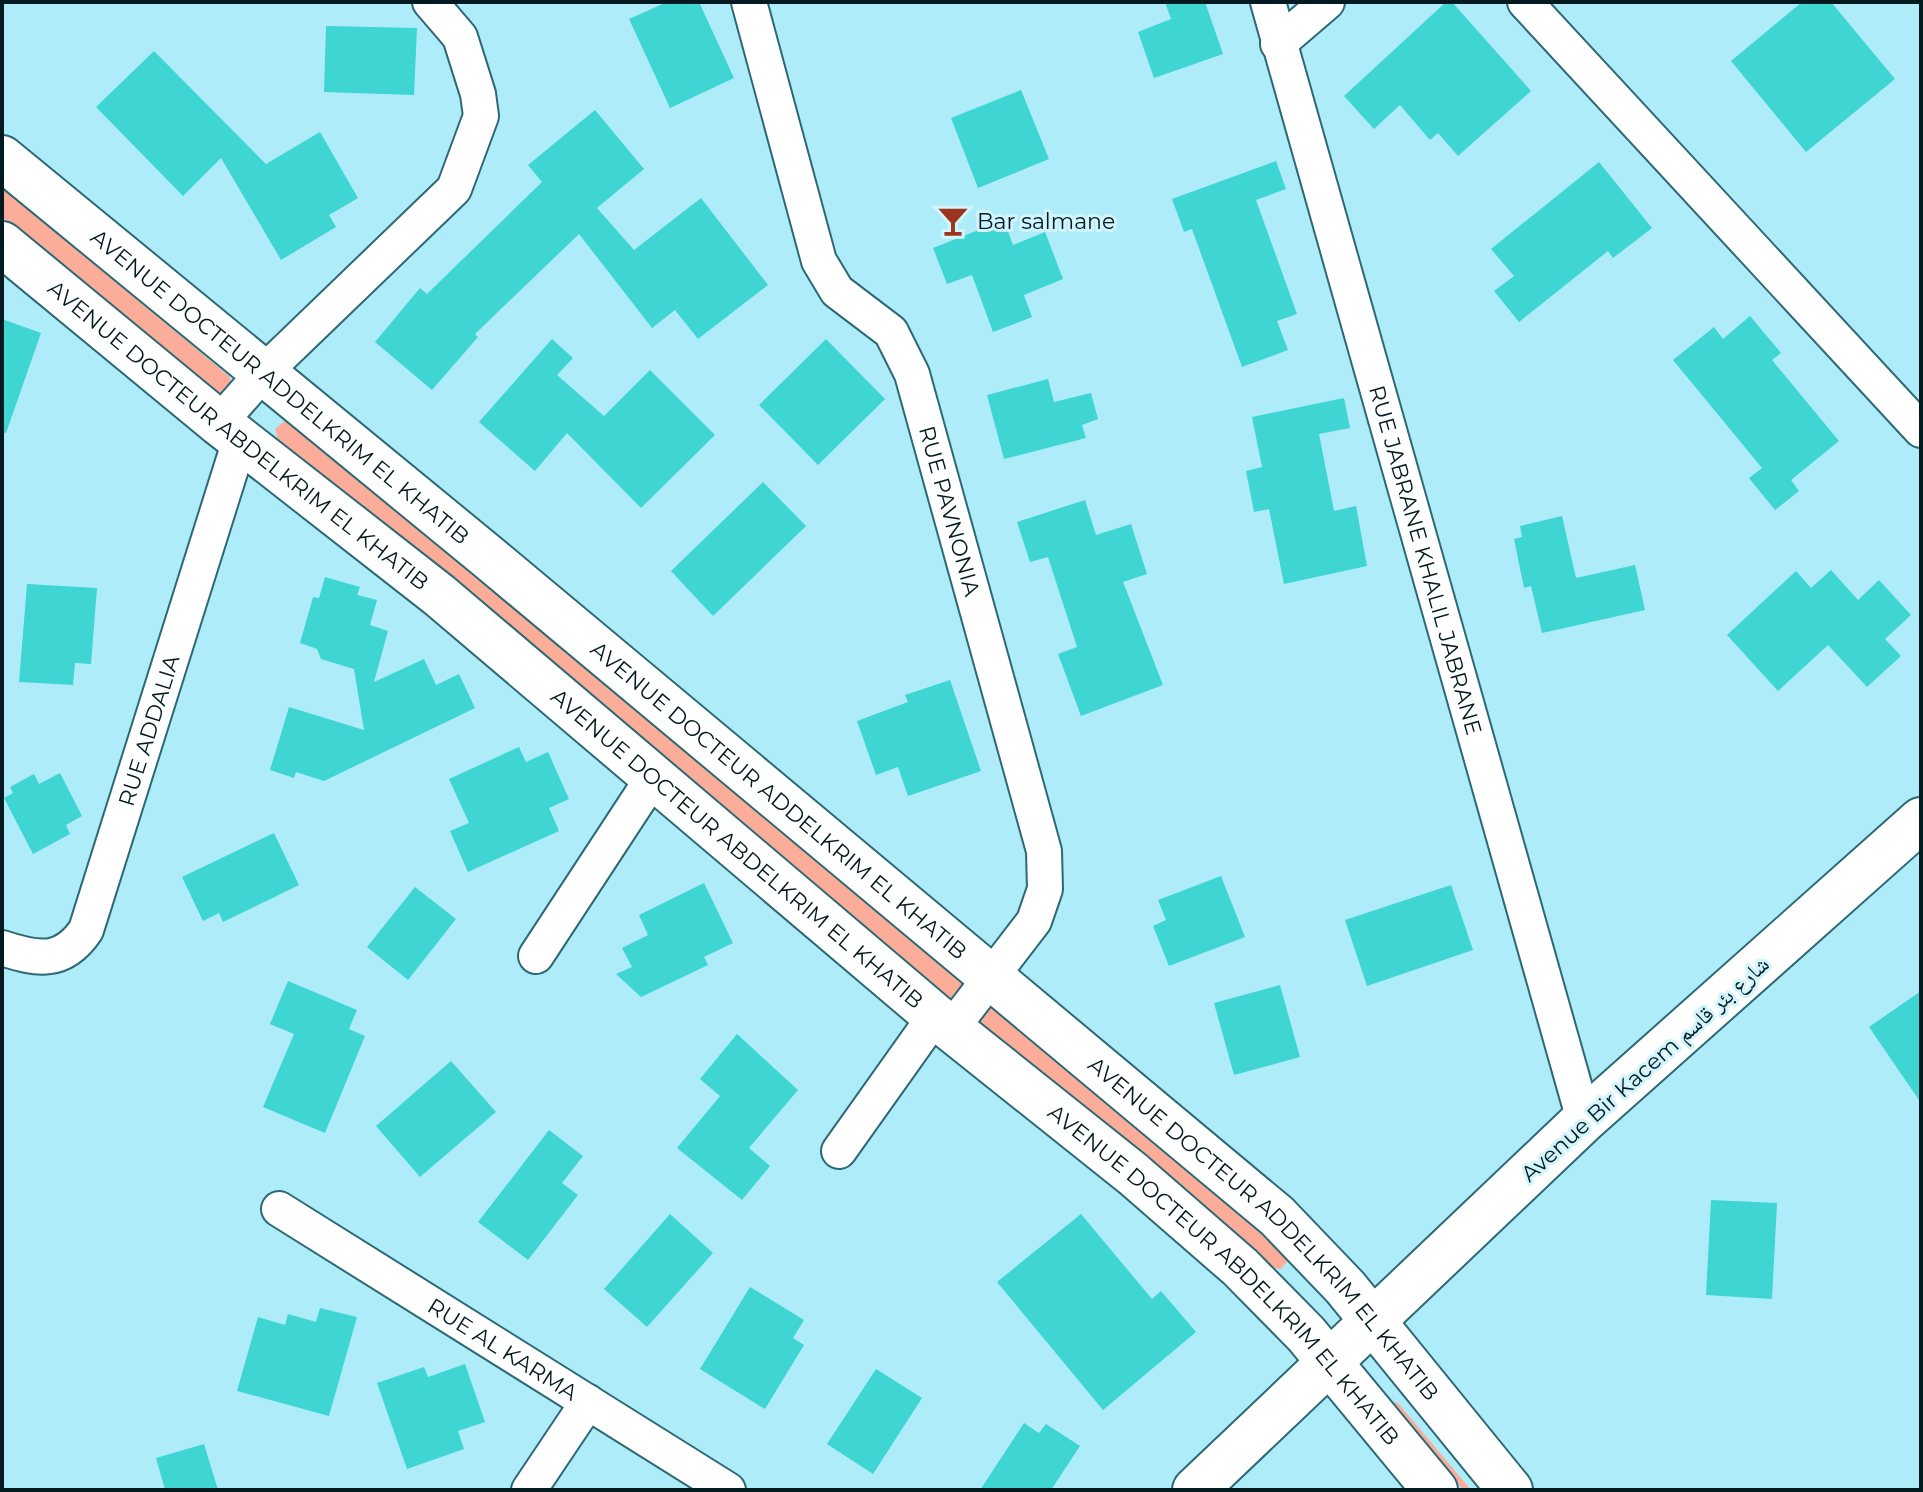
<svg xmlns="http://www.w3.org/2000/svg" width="1923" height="1492" font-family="Montserrat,'Noto Naskh Arabic',sans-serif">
  <rect width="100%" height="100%" fill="#aeecfa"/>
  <!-- green -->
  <path fill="#fbad9a" d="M2 187 229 376 232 384 223 394 217 393 2 217Z
    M287 419 1146 1132 1283 1250 1288 1260 1281 1269 1270 1267 278 440 275 429Z
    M1393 1402 1398 1403 1471 1490H1463Z"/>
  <!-- building -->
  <path fill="#3ed5d3" d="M667 2H699L734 78 670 108 629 19Z
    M1165 2H1205L1223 54 1154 78 1138 32 1171 19Z
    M1446 2H1452L1531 91 1458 156 1438 133 1430 140 1400 105 1374 129 1344 96Z
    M1802 2H1831L1895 79 1806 152 1731 61Z
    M326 26 417 28 414 95 324 92Z
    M154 51 266 164 320 132 358 198 329 215 336 227 281 260 221 158 183 196 96 107Z
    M1021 90 1049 159 978 188 951 118Z
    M595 110 644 169 597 208 634 250 701 198 768 285 698 339 675 310 652 328 579 234 475 334 478 337 432 390 375 342 420 288 427 294 542 182 528 165Z
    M1276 161 1286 189 1256 200 1297 314 1277 321 1288 350 1242 367 1192 229 1184 232 1172 199Z
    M1599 162 1652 228 1613 258 1608 251 1519 322 1494 291 1514 276 1491 249Z
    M1004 220 1013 245 1045 232 1063 279 1024 295 1032 317 993 332 972 275 947 284 933 248Z
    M1750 316 1781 353 1772 360 1839 441 1791 480 1799 491 1775 510 1749 478 1762 468 1673 360 1714 327 1723 339Z
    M2 319 41 333 6 433 2 432Z
    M552 339 573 358 557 375 604 416 650 370 715 435 641 508 567 433 535 471 479 422Z
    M826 339 885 399 818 465 759 405Z
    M1048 379 1054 402 1091 393 1098 419 1082 425 1086 438 1004 459 987 395Z
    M1344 398 1350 428 1319 434 1334 511 1356 506 1367 566 1284 584 1269 509 1254 512 1246 471 1262 467 1252 417Z
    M763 482 806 526 713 616 671 571Z
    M1085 500 1096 535 1131 524 1147 574 1123 582 1163 685 1081 716 1058 654 1077 647 1048 557 1030 562 1017 522Z
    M1562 516 1576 578 1635 565 1645 610 1542 633 1531 586 1524 588 1514 539 1522 537 1520 526Z
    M1831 570 1858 600 1879 580 1911 615 1885 639 1901 656 1867 687 1828 645 1778 691 1727 635 1796 571 1811 588Z
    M325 577 360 587 357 595 377 600 370 625 388 631 374 682 424 659 436 685 459 674 475 708 324 781 296 772 294 778 270 770 289 707 364 730 354 669 321 659 317 649 300 643 313 597 319 598Z
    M27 584 97 588 91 664 75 663 73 685 19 682Z
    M950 680 981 771 908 796 898 767 876 775 857 721 908 702 905 695Z
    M519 747 526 762 548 752 569 799 549 808 559 831 468 872 450 831 469 823 449 779Z
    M60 773 82 816 66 825 70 834 33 854 4 798 13 793 10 787 34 774 39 784Z
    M274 833 299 885 223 922 219 913 203 921 182 877Z
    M1221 876 1245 937 1169 966 1153 926 1166 920 1158 900Z
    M704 883 733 943 704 957 708 965 641 997 616 974 632 967 622 948 648 935 639 915Z
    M1451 885 1473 950 1367 986 1345 920Z
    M415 887 456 919 408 980 367 947Z
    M288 981 357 1010 349 1029 365 1036 325 1133 263 1107 294 1034 270 1024Z
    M1280 985 1300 1057 1234 1075 1214 1003Z
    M1921 991V1103L1869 1027Z
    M737 1034 798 1090 749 1148 770 1166 742 1200 677 1148 720 1096 700 1079Z
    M451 1061 496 1112 420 1177 376 1126Z
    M549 1130 583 1156 562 1183 578 1195 528 1260 478 1222Z
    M1711 1200 1777 1203 1772 1299 1706 1295Z
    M670 1214 713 1253 647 1327 604 1289Z
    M1081 1214 1152 1299 1161 1291 1196 1332 1103 1410 997 1282Z
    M750 1287 804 1320 793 1338 804 1345 765 1409 700 1369Z
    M320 1308 357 1317 329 1416 237 1391 258 1317 285 1325 288 1314 316 1322Z
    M465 1364 485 1422 458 1431 464 1449 407 1469 377 1383 424 1367 428 1377Z
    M876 1369 922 1398 873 1474 827 1444Z
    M1024 1423 1039 1433 1046 1424 1080 1446 1051 1490H980Z
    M204 1444 218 1490H165L156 1458Z"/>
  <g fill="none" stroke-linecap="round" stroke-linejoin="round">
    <defs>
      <g id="street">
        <path id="s1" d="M749 2 819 261 837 291 891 332 912 374 1044 851 1045 889 1034 921 951 1029"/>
        <path id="s2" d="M1268 2 1584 1120"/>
        <path d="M1525 2 1921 430"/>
        <path d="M1278 44 1327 2"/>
        <path d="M219 423 262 374 454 189 481 116 478 94 460 37 430 2"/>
        <path id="s3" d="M2 948C38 960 63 964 86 930L240 440"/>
        <path d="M536 956 654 776"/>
        <path d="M839 1151 935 1016"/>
        <path id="s4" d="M279 1209 728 1490"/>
        <path d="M529 1490 588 1402"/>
      </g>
      <g id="secondary">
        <path id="s5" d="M2 158 488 557 1277 1216 1345 1287 1510 1490"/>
        <path id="s6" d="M2 244 219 423 439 595 935 1016 1133 1174 1240 1267 1306 1334 1435 1490"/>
        <path d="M1195 1490 1584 1120 1921 820"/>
      </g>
    </defs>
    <!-- street casing -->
    <use href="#street" stroke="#2c6975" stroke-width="38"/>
    <!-- secondary casing -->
    <use href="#secondary" stroke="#2c6975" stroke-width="48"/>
    <!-- street -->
    <use href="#street" stroke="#fff" stroke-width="34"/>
    <!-- secondary -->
    <use href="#secondary" stroke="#fff" stroke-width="44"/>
  </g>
  <!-- icons -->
  <defs>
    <symbol id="bar-bare" viewBox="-9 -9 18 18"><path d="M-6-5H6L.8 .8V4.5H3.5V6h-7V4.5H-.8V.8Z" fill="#9d341d" stroke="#d1f4fd" stroke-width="2.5" paint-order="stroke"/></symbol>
  </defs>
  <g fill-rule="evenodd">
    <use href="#bar-bare" x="931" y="199" width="44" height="44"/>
  </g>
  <g text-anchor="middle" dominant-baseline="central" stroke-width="6" stroke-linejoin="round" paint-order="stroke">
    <!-- poi labels -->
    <g font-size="22" fill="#031b20" stroke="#d1f4fd" text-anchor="start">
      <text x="977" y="221">Bar salmane</text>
    </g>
    <!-- street labels -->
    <g font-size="22" fill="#031b20" stroke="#d1f4fd">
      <text stroke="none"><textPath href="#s5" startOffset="360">AVENUE DOCTEUR ADDELKRIM EL KHATIB</textPath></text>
      <text stroke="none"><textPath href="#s6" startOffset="304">AVENUE DOCTEUR ABDELKRIM EL KHATIB</textPath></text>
      <text stroke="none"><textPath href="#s1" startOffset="560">RUE PAVNONIA</textPath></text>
      <text stroke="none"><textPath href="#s2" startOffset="580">RUE JABRANE KHALIL JABRANE</textPath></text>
      <text stroke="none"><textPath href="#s3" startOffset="304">RUE ADDALIA</textPath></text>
      <text stroke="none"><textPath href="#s5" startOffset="1008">AVENUE DOCTEUR ADDELKRIM EL KHATIB</textPath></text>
      <text stroke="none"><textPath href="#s6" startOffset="952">AVENUE DOCTEUR ABDELKRIM EL KHATIB</textPath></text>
      <text transform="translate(1645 1069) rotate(-42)">Avenue Bir Kacem شارع بئر قاسم</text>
      <text stroke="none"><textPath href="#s5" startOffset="1656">AVENUE DOCTEUR ADDELKRIM EL KHATIB</textPath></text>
      <text stroke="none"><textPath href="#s6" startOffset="1600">AVENUE DOCTEUR ABDELKRIM EL KHATIB</textPath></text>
      <text stroke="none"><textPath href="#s4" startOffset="264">RUE AL KARMA</textPath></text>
    </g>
  </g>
  <!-- border -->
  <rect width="1923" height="1492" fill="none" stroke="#031b20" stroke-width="8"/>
</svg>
